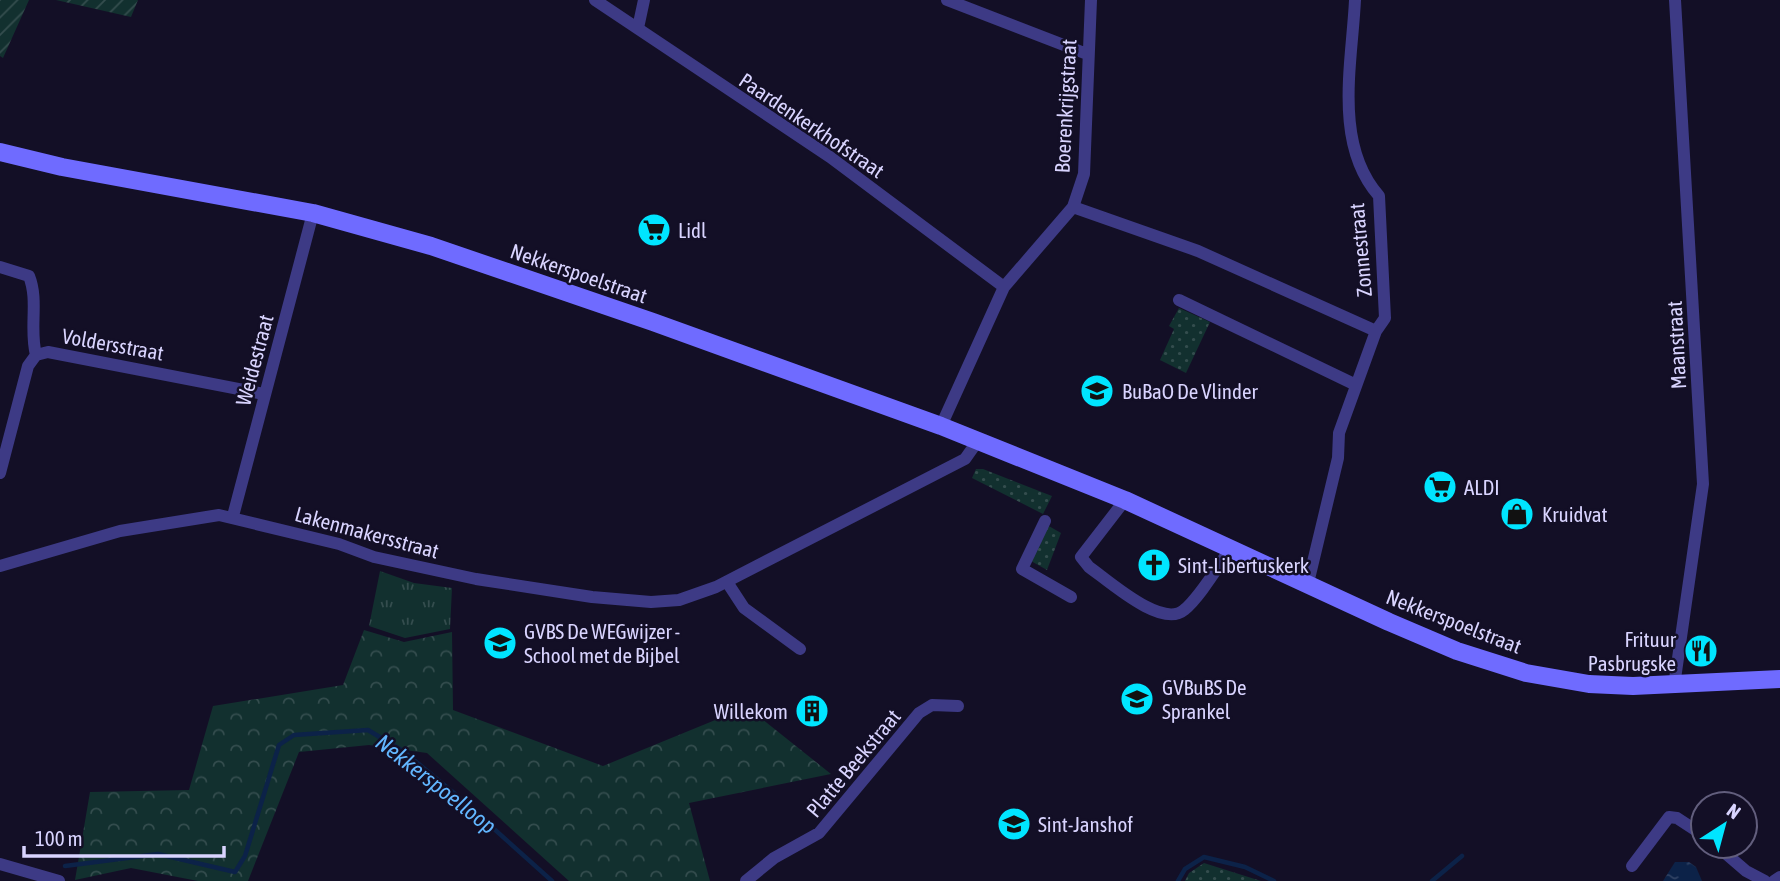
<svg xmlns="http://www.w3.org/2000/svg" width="1780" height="881" font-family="'Asap Condensed',sans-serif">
  <defs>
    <pattern id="grass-dots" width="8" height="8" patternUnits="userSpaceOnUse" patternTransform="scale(1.75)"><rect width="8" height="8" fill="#12302f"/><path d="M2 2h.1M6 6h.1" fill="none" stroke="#344d4e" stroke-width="1.8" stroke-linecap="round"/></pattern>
    <pattern id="forest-crowns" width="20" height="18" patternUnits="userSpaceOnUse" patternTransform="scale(1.75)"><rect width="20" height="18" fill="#12302f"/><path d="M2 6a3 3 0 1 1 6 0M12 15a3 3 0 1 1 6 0" fill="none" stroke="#344d4e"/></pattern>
    <pattern id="park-tufts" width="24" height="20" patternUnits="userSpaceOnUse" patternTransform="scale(1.75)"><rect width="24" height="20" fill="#12302f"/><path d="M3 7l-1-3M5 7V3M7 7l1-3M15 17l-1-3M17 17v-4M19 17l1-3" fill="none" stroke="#344d4e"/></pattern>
    <pattern id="garden-furrows" width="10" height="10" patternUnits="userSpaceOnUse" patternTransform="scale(1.75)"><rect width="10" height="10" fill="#12302f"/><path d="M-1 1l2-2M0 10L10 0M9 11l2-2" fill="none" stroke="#344d4e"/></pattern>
    <pattern id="water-ripples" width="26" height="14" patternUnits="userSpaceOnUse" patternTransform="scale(1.75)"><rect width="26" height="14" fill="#0c2248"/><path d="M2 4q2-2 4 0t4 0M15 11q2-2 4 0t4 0" fill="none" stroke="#2f4163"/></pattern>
  </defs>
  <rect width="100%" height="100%" fill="#130f26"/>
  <!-- grass -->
  <path fill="url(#grass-dots)" d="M1179 308 1210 322 1186 373 1160 360 1174 329 1169 326Z
    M976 469H983L1052 496 1043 514 972 478Z
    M1047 525 1061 533 1047 570 1031 561Z
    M1204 863 1261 881H1185L1189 873Z"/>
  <!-- forest -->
  <path fill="url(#forest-crowns)" d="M364 630 404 642 452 632 453 710 603 766 747 707 831 774 689 803 710 881H569L427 753 369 745 299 752 248 881H198L131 868 75 880 90 792 189 790 213 706 343 685Z"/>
  <!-- park -->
  <path fill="url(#park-tufts)" d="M380 571 414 583 452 588 450 629 405 638 369 626Z"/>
  <!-- garden -->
  <path fill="url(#garden-furrows)" d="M0 0H29L3 58 0 56Z
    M56 0H138L131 17Z"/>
  <!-- water -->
  <path fill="url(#water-ripples)" d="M1675 862H1689L1696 867 1702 881H1663Z"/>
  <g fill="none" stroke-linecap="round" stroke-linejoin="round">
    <!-- stream -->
    <path stroke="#0c2248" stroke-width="4.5" d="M65 866 158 854 235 872 245 856 279 745 294 735 368 730 403 751 454 793 552 881
      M1178 881 1185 869 1204 857 1245 867 1274 881
      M1432 881 1462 856"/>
    <!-- minor -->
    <path stroke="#3d3a85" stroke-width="12" d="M595 0 830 157 1004 287
      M947 0 1087 54
      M638 28 644 0
      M1073 207 1198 251 1376 331
      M0 267 29 276C39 301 29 328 36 355
      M1179 300 1356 385
      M941 426 1004 287 1073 207 1084 174 1091 0
      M0 473 28 366 36 355 48 352 264 394
      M1125 500 1081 557 1089 567C1109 581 1162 629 1184 610 1200 597 1218 566 1231 548
      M233 516 313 213
      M1045 521 1022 569 1071 597
      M0 566 120 531 219 515 339 544 374 557 476 579 592 597 651 602 679 600 716 587 965 459 977 442
      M727 582 744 608 800 649
      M1308 583 1338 458 1339 433 1376 331 1385 318 1379 196C1333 144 1352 63 1355 0
      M1674 686 1703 484 1675 0
      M1717 846 1746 871 1765 881
      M0 864 59 881
      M1632 866 1669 817 1677 818 1703 835
      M746 881 774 858 819 833 919 713 932 705 958 706
      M1774 881 1780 877"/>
    <!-- secondary -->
    <path stroke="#6f6bff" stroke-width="18" d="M0 152 62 167 313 213 431 246 653 322 941 426 1125 500 1389 622 1457 651 1526 673 1589 684 1633 686 1780 679"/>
  </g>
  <!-- icons -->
  <defs>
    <symbol id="supermarket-disc" viewBox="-11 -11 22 22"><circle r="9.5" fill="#00e5ff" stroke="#130f26"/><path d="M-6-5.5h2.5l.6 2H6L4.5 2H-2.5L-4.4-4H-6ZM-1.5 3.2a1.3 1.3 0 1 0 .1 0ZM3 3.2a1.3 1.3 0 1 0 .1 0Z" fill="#111"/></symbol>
    <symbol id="school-disc" viewBox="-11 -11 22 22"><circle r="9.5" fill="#00e5ff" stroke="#130f26"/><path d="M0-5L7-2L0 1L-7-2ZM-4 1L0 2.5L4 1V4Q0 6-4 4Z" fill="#111"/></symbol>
    <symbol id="shop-disc" viewBox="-11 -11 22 22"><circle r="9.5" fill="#00e5ff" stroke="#130f26"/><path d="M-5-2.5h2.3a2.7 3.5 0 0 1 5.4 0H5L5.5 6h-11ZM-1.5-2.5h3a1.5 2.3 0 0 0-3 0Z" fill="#111"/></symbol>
    <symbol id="church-disc" viewBox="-11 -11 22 22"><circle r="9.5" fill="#00e5ff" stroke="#130f26"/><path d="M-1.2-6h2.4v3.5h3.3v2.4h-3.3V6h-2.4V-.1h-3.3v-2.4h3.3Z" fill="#111"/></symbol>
    <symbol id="restaurant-disc" viewBox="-11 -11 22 22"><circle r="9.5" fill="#00e5ff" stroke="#130f26"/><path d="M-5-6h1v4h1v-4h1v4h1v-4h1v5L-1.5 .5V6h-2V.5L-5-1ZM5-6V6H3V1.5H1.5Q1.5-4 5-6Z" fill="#111"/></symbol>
    <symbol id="building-disc" viewBox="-11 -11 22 22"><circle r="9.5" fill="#00e5ff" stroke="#130f26"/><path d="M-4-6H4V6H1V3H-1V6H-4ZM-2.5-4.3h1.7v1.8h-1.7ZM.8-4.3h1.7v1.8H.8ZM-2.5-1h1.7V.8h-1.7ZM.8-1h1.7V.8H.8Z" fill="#111"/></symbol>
  </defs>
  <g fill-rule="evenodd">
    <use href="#supermarket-disc" x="635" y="211" width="38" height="38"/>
    <use href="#school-disc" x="1078" y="372" width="38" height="38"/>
    <use href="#supermarket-disc" x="1421" y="468" width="38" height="38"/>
    <use href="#shop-disc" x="1498" y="495" width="38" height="38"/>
    <use href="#church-disc" x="1135" y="546" width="38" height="38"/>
    <use href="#school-disc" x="481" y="624" width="38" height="38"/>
    <use href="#restaurant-disc" x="1682" y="632" width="38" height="38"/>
    <use href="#school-disc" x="1118" y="680" width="38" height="38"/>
    <use href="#building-disc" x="793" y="692" width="38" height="38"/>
    <use href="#school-disc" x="995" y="805" width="38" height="38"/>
  </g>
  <g text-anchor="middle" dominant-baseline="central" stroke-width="5" stroke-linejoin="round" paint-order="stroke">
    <!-- street labels -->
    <g font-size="21" fill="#d9d4ff" stroke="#130f26">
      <text transform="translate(1065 106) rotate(-87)">Boerenkrijgstraat</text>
      <text transform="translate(812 125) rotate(34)">Paardenkerkhofstraat</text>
      <text transform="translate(1360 250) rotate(-95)">Zonnestraat</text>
      <text transform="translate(579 273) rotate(19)">Nekkerspoelstraat</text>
      <text transform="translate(113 344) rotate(10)">Voldersstraat</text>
      <text transform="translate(1676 345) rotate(-93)">Maanstraat</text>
      <text transform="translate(254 360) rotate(-75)">Weidestraat</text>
      <text transform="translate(367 532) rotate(15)">Lakenmakersstraat</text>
      <text transform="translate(1454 621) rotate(21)">Nekkerspoelstraat</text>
      <text transform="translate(853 763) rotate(-50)">Platte Beekstraat</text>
    </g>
    <!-- poi labels -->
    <g font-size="21" fill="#d9d4ff" stroke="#130f26" text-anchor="start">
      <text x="678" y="230">Lidl</text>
      <text x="1122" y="391">BuBaO De Vlinder</text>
      <text x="1464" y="487">ALDI</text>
      <text x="1542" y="514">Kruidvat</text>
      <text x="1178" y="565">Sint-Libertuskerk</text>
      <text x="524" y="631">GVBS De WEGwijzer -<tspan x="524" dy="24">School met de Bijbel</tspan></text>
      <text x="1676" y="639" text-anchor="end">Frituur<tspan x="1676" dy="24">Pasbrugske</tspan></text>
      <text x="1162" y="687">GVBuBS De<tspan x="1162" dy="24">Sprankel</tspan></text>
      <text x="788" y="711" text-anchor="end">Willekom</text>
      <text x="1038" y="824">Sint-Janshof</text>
    </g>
    <!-- water labels -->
    <g font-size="23" font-style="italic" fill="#62b6ff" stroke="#130f26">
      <text transform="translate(436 784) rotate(38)">Nekkerspoelloop</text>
    </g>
  </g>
  <!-- north arrow -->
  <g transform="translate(1724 825) rotate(36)"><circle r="33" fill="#130f26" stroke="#625e7d" stroke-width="2"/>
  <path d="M0-5L12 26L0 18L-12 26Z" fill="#00e5ff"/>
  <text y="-10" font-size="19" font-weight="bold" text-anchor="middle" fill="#d9d4ff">N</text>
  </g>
  <!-- scale -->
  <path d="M24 846v10h200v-10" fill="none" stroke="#d9d4ff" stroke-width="3.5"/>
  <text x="35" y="846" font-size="21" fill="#d9d4ff" stroke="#130f26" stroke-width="5" paint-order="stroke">100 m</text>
</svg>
